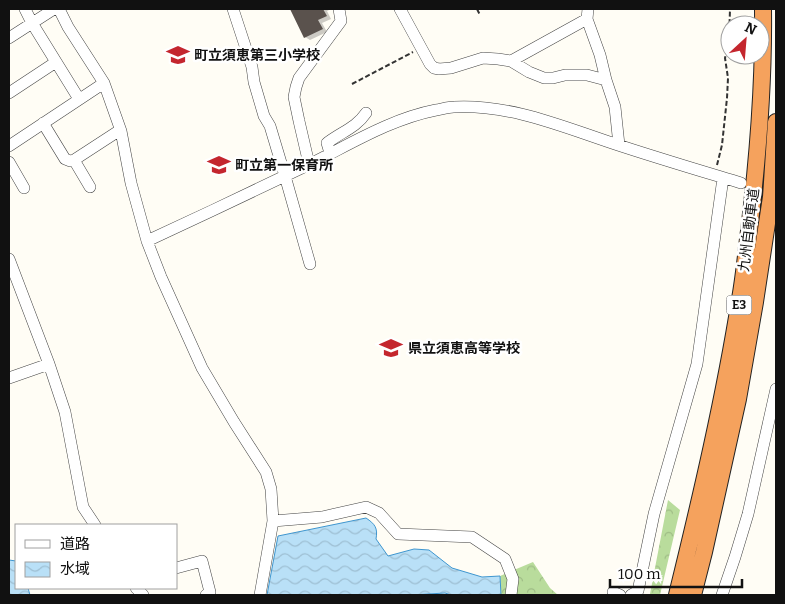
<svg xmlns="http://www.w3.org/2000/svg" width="785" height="604" font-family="Bitter,'Noto Sans JP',serif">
  <defs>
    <pattern id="forest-crowns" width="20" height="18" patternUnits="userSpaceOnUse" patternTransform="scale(1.25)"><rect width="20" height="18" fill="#b9dc9c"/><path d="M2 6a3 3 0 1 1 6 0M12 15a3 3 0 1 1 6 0" fill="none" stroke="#9ebc85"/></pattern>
    <pattern id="water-waves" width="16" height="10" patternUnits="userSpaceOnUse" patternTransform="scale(1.25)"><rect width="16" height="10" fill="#b9e0f7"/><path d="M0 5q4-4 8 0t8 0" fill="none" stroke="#9ebfd3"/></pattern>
  </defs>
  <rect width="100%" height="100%" fill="#fffdf5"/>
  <!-- forest -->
  <path fill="url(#forest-crowns)" d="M668 500 680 510 660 595H649L650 594Z
    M533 562 550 588 558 595H501L500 576Z"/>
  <!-- water -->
  <path fill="url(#water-waves)" stroke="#3f96cf" d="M366 518C375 524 378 528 376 539L388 556 414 549 429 550 452 568 482 577 500 576 501 595H451L445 593 412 595H267L278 536Z
    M9 560 16 561V588H28L30 595H9Z"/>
  <!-- shadow -->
  <path fill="#0003" d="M291 9H331L327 11 331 19 322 23 327 32 310 40 305 37Z"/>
  <!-- building -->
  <path fill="#5a524d" d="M290 9H323L327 16 318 20 323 29 304 38Z"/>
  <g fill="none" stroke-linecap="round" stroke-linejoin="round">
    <defs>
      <path id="minor" d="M25 9 32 23 79 99
        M59 9 68 27 104 83 121 131 131 183 147 241 161 277 202 368 234 422 266 472 271 489 273 521 260 595
        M233 9 252 67 254 82 264 116 270 126 285 176 310 264
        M400 9 430 64 434 68 439 69 451 68 483 58 498 59 511 61 529 72 544 78H553L565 75H587L606 80
        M588 9 587 19 600 55 606 80 615 107 619 145
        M9 38 54 9
        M511 61 587 19
        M9 93 56 62
        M43 123 65 159 70 161 74 160 117 132 121 131
        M9 146 104 83
        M330 153 327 143C341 132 356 128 366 113
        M74 160 90 187
        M9 162 24 188
        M309 164 299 121 294 97 296 87 299 78 341 21 339 9
        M147 241C201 216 254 191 308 165 349 145 390 119 436 110 442 109 448 107 454 107 509 104 561 126 612 143 654 157 698 170 741 183
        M9 259 49 364 65 412 83 507 95 525
        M9 378 49 364
        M273 521 322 517 366 507 379 513 398 534 472 537 505 559 513 579 511 595
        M176 568 202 561 210 592 206 595
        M136 588 143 595
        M613 592 620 595
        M631 595 638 591 654 514 697 364 723 178
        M722 595 735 557 748 514 776 389"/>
      <path id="highway" d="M677 595C701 497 724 399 740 299 744 277 746 254 749 231 758 157 764 84 763 9
        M693 595 704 552 738 399 755 302 771 197 776 122"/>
    </defs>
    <!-- minor casing -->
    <use href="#minor" stroke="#444" stroke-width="12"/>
    <!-- highway casing -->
    <use href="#highway" stroke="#222" stroke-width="18"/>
    <!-- path -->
    <path stroke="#333" stroke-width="2" stroke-dasharray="5 2.5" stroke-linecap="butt" d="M477 9 480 15
      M352 84 413 52
      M717 165 722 145 727 98 728 78 725 58 729 42 730 9"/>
    <!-- minor -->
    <use href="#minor" stroke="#fff" stroke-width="11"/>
    <!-- highway -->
    <use href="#highway" stroke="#f5a25d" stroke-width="16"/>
  </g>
  <!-- icons -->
  <defs>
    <symbol id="school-bare" viewBox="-9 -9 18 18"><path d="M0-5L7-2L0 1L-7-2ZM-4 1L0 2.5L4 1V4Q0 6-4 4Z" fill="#c4262e" stroke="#fff" stroke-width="2.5" paint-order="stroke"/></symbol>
  </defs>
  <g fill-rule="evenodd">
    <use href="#school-bare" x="162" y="39" width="32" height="32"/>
    <use href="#school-bare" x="203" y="149" width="32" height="32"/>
    <use href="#school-bare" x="375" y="332" width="32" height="32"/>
  </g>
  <g text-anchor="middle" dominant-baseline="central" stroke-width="5" stroke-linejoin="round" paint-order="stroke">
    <!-- shield labels -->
    <rect fill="#fff" stroke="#585858" stroke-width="1" x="726.5" y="295.5" width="25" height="19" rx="4"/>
    <g font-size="12" font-weight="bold" fill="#111">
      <text x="739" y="305">E3</text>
    </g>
    <!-- poi labels -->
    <g font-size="14" font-weight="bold" fill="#111" stroke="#fff" text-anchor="start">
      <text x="194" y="55">町立須恵第三小学校</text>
      <text x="235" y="165">町立第一保育所</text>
      <text x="408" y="348">県立須恵高等学校</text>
    </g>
    <!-- street labels -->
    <g font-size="14" fill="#111" stroke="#fff">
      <text transform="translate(749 230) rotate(-83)">九州自動車道</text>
    </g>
  </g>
  <!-- border -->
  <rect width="785" height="604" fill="none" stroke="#111111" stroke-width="20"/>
  <!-- legend -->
  <rect x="15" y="524" width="162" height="65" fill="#ffffff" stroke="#a0a0a0"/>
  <rect x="25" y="540" width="25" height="8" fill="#ffffff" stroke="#a0a0a0"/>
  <text x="60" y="549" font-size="15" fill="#111111">道路</text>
  <rect x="25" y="562" width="25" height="15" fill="url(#water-waves)" stroke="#a0a0a0"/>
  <text x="60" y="574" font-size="15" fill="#111111">水域</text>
  <!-- north arrow -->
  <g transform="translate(745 40) rotate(26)"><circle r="24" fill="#ffffff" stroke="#a0a0a0"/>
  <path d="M0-4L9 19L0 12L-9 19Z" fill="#c4262e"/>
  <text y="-8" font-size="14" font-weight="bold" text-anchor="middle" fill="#111111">N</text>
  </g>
  <!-- scale -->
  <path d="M610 579v8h132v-8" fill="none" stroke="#111111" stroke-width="2.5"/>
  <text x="618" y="579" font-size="15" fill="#111111" stroke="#ffffff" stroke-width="4" paint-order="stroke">100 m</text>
</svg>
